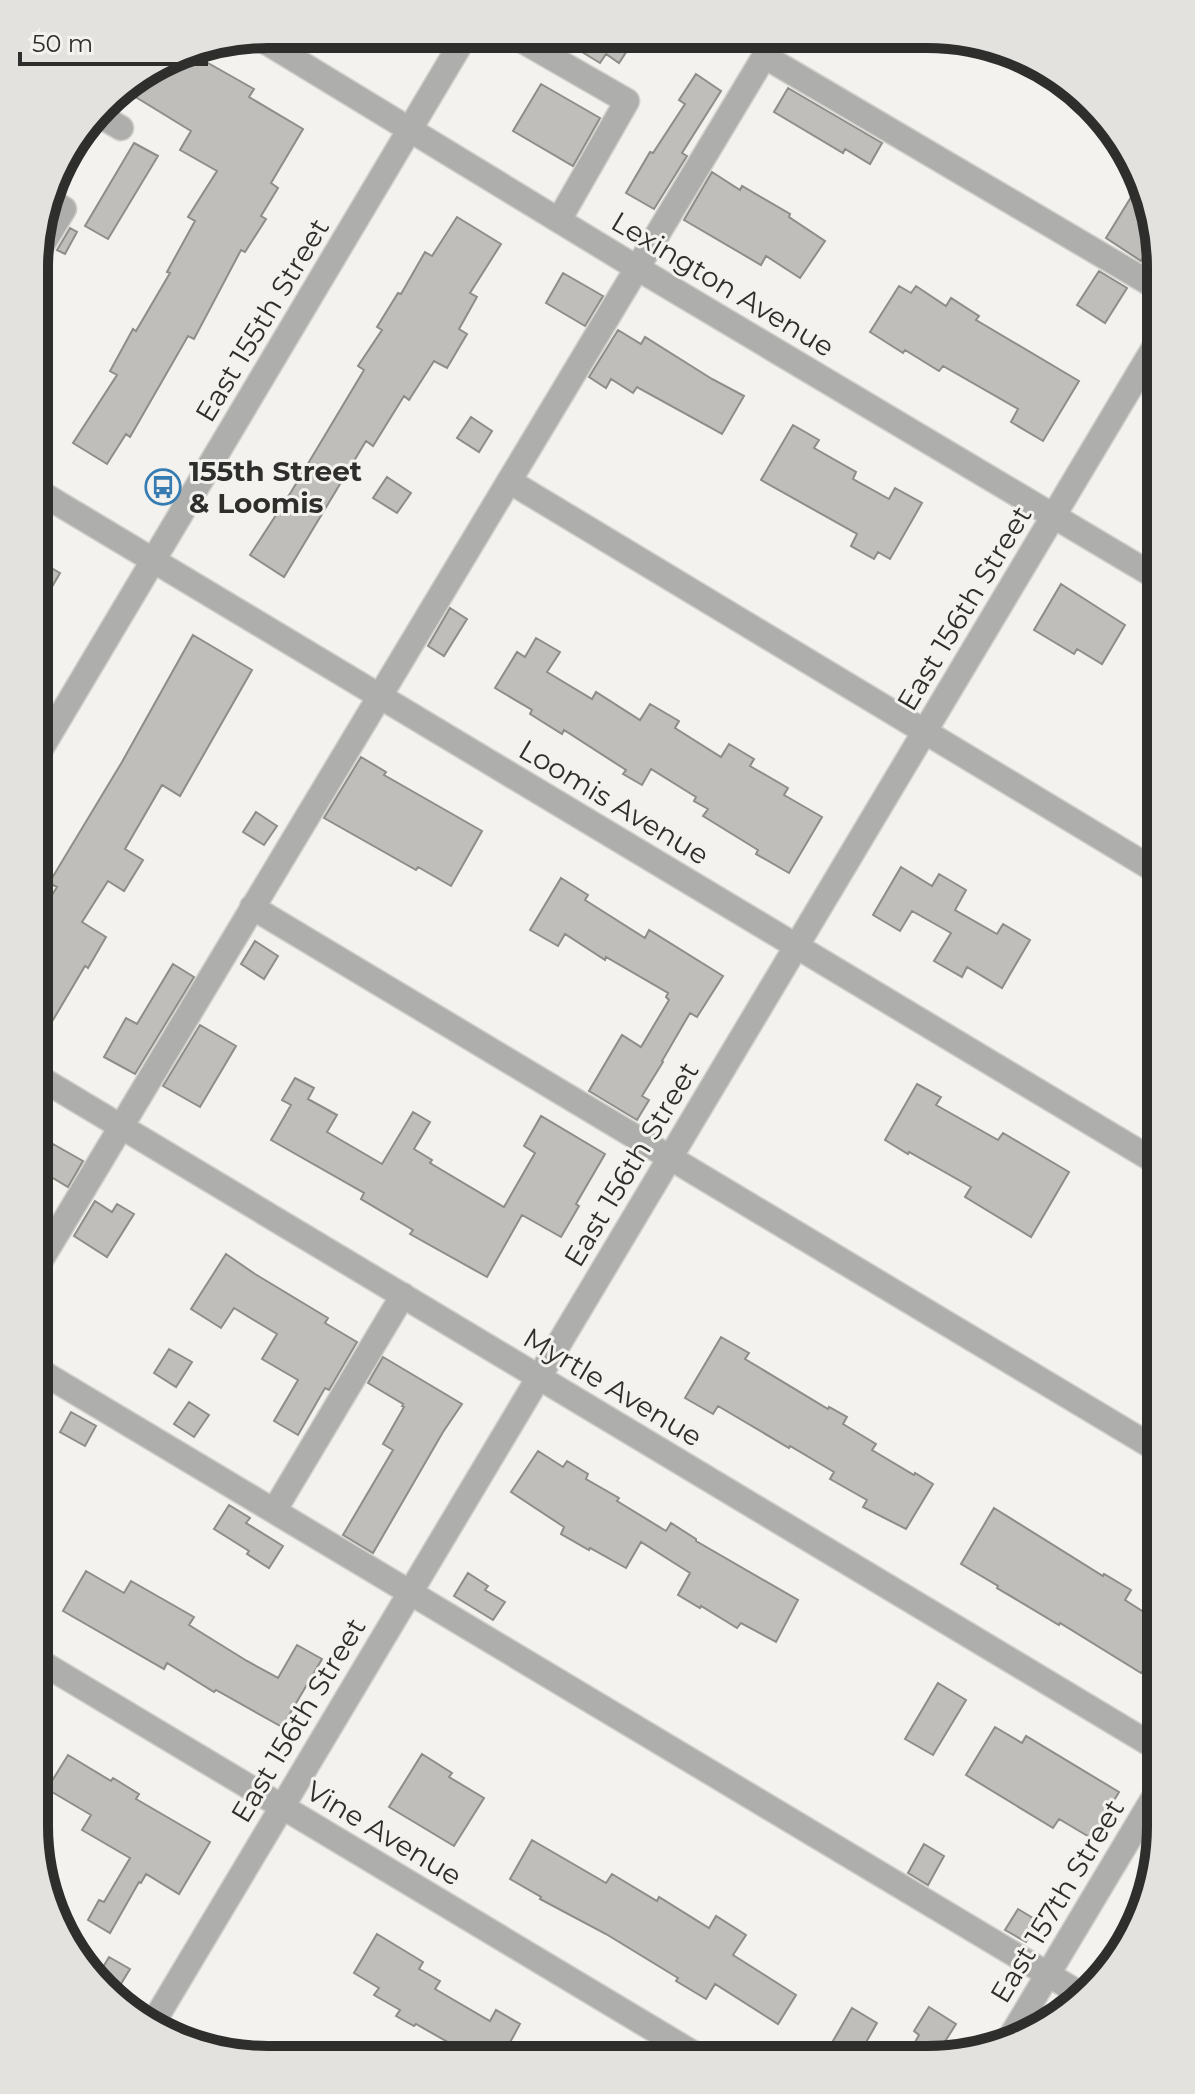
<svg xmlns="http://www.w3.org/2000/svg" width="1195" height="2094" font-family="Montserrat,sans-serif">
  <rect width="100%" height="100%" fill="#f3f2ee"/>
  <!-- building -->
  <path fill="#bfbeba" stroke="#8e8d88" stroke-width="2" d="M556 36H621L632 43 619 63 606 54 600 63Z
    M185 50 254 89 249 97 303 129 271 183 278 188 261 216 266 219 245 252 241 250 194 339 188 336 130 437 126 434 107 464 73 443 117 375 110 371 133 329 136 331 170 273 167 272 195 221 188 217 217 171 180 150 191 131 121 88 179 52Z
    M696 74 721 91 682 153 687 156 654 209 626 193 650 152 653 153 685 104 679 100Z
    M541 84 600 118 573 166 513 131Z
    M788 88 882 143 870 164 845 149 843 153 774 112Z
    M134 143 158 156 108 239 85 226Z
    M712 172 740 190 742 186 790 214 789 217 825 241 800 278 766 256 761 265 684 220Z
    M1141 181 1148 192 1155 234 1141 261 1106 238Z
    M457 217 501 244 470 293 477 297 459 329 467 334 447 368 434 361 409 400 404 396 373 446 366 441 284 577 250 555 291 492 364 370 358 366 382 330 377 327 398 293 401 294 425 252 432 256Z
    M70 228 77 232 65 254 57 250Z
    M1099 271 1127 288 1105 323 1077 305Z
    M563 273 603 296 585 326 546 303Z
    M899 286 911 293 916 286 946 306 951 298 979 316 976 320 1079 381 1043 441 1011 422 1018 409 943 366 939 371 905 350 903 353 870 332Z
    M618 330 641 344 645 337 712 379 744 396 722 434 637 387 633 393 611 379 606 388 589 377Z
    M471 417 492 431 479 452 457 438Z
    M793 425 819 440 814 448 856 472 853 479 889 499 895 488 922 503 890 559 878 552 874 559 851 546 857 534 761 480Z
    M387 477 411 493 397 513 373 498Z
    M36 559 60 573 35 616 36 564Z
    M1061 584 1125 625 1102 664 1077 649 1074 654 1034 630Z
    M450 608 467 619 444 656 428 646Z
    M193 635 252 670 180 796 162 785 125 849 143 860 124 891 108 881 82 922 106 937 88 968 85 966 53 1020 35 1010V923L57 887 49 883 122 762Z
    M536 638 560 652 547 672 592 699 596 692 640 720 650 704 679 721 675 728 721 757 729 744 754 759 750 766 788 788 784 795 822 817 789 873 756 854 758 850 703 816 708 809 694 801 696 797 651 769 642 785 623 774 626 770 564 730 562 734 530 714 532 710 495 688 517 652 525 657Z
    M361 757 386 772 384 775 482 831 451 886 418 867 416 870 324 818Z
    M256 812 277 826 264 845 243 832Z
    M901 867 932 886 939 874 966 890 955 910 997 934 1003 924 1030 940 1002 988 967 967 962 977 934 961 951 933 912 911 900 931 873 915Z
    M561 878 588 895 585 900 645 938 649 930 723 976 697 1017 690 1013 662 1061 663 1062 642 1096 649 1100 637 1120 589 1091 622 1035 641 1047 669 1000 666 997 668 993 606 957 605 960 565 934 558 946 530 930Z
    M255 941 278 956 264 979 241 964Z
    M173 964 194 977 135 1074 104 1057 126 1018 137 1024Z
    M200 1025 236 1046 200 1107 163 1086Z
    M295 1078 314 1088 308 1099 337 1115 327 1132 382 1164 413 1112 430 1122 414 1149 432 1160 430 1163 504 1207 535 1153 524 1146 541 1116 605 1154 576 1204 579 1206 561 1237 522 1215 487 1277 410 1234 413 1230 361 1199 364 1193 271 1140 291 1105 282 1100Z
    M917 1084 941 1097 936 1105 998 1140 1003 1133 1069 1172 1031 1237 965 1197 971 1187 909 1152 908 1154 885 1140Z
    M53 1144 83 1161 68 1187 38 1169Z
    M95 1201 112 1212 117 1204 134 1214 107 1257 74 1236Z
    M226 1254 255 1274 328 1318 325 1323 357 1342 329 1390 325 1388 298 1435 274 1421 298 1380 262 1359 277 1334 234 1308 221 1328 191 1309Z
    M721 1337 749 1353 745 1359 828 1409 829 1407 847 1417 843 1424 876 1444 872 1450 914 1475 915 1473 933 1484 906 1529 863 1507 867 1500 830 1479 834 1472 790 1446 789 1448 718 1406 713 1414 685 1398Z
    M169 1349 192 1362 176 1387 154 1373Z
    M383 1357 462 1404 443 1432 373 1553 343 1535 393 1450 383 1444 404 1407 402 1406 403 1404 368 1383Z
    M189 1402 209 1415 194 1437 174 1424Z
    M71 1412 96 1426 85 1446 60 1432Z
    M538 1451 563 1467 567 1461 588 1474 586 1479 619 1498 617 1501 666 1531 671 1523 696 1539V1541L798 1600 776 1642 741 1623 737 1628 701 1606 700 1608 678 1595 690 1573 641 1542 626 1568 590 1548 589 1550 561 1534 564 1527 511 1492Z
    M229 1505 250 1518 246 1523 283 1546 269 1568 247 1554 249 1551 214 1529Z
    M994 1508 1103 1576 1104 1574 1131 1590 1125 1600 1161 1623V1677L1145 1668 1141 1673 1060 1623 1059 1625 997 1588 998 1586 961 1564Z
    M86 1571 124 1593 131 1581 194 1617 189 1625 247 1661 278 1678 297 1645 322 1659 282 1727 216 1690 214 1692 167 1663 164 1669 63 1611Z
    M468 1573 488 1586 485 1590 505 1602 493 1620 454 1596Z
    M938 1683 966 1700 933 1755 905 1739Z
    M995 1727 1022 1743 1026 1736 1119 1792 1091 1838 1059 1819 1053 1828 966 1775Z
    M422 1754 452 1773 449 1777 484 1798 454 1846 389 1807Z
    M68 1755 111 1781 113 1778 139 1794 136 1799 210 1842 179 1894 146 1874 141 1883 139 1882 110 1933 88 1920 99 1900 104 1902 130 1858 82 1830 91 1815 47 1789Z
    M532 1840 606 1883 612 1874 657 1901 659 1897 709 1928 716 1916 746 1935 733 1955 796 1995 778 2024 715 1984 706 1999 676 1981 678 1978 606 1934 540 1899 541 1897 510 1879Z
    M924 1844 944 1856 928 1885 908 1873Z
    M1018 1909 1038 1921 1026 1942 1005 1930Z
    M377 1934 423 1962 419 1969 440 1981 435 1989 490 2021 496 2010 520 2024 501 2059H488L463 2045 460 2049 416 2024 414 2026 396 2016 400 2010 374 1995 379 1988 354 1973Z
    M109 1957 130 1969 119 1987 99 1974Z
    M929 2007 956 2024 934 2059 905 2060 919 2035 914 2031Z
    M852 2008 877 2023 856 2060H822Z"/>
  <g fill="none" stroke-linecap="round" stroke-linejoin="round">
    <defs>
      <path id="minor" d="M256 36 637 268 1161 580
        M514 36 627 101 559 220
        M764 56 1161 290
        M97 114 121 128
        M36 255 64 209 48 199
        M509 481 1161 874
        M36 490 1161 1165
        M35 759 466 35
        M252 907 1161 1452
        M35 1075 1160 1750
        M35 1270 776 37
        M35 1368 1079 1993
        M274 1511 403 1295
        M34 1658 703 2059
        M118 2002 154 2024
        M153 2023 1161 336
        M1005 2046 1160 1787"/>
    </defs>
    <!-- minor casing -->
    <use href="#minor" stroke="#d0cfcb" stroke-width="27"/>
    <!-- minor -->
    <use href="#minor" stroke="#aeaeac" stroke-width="24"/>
  </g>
  <!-- icons -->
  <defs>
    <symbol id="bus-ring" viewBox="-11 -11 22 22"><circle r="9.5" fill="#f3f2ee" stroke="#367bb1" stroke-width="1.5"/><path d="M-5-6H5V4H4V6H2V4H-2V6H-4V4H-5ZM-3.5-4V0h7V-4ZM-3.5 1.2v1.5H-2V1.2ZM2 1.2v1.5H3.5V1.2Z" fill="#367bb1"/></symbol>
  </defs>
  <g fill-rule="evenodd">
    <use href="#bus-ring" x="143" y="467" width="40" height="40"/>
  </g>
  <g text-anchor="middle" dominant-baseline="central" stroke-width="6" stroke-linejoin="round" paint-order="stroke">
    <!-- street labels -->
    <g font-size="28" fill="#2e2e2c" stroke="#f3f2ee">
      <text transform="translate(723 284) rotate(31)">Lexington Avenue</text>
      <text transform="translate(262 320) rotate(-59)">East 155th Street</text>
      <text transform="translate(964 608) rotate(-59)">East 156th Street</text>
      <text transform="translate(614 802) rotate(31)">Loomis Avenue</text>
      <text transform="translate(631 1164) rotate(-59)">East 156th Street</text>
      <text transform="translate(613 1387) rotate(31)">Myrtle Avenue</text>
      <text transform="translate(298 1720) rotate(-59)">East 156th Street</text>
      <text transform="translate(384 1833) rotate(31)">Vine Avenue</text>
      <text transform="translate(1057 1901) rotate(-59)">East 157th Street</text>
    </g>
    <!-- poi labels -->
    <g font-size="28" font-weight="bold" fill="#2e2e2c" stroke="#f3f2ee" text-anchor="start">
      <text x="189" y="471">155th Street<tspan x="189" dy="32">&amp; Loomis</tspan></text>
    </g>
  </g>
  <!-- crop -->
  <path d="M0 0H1195V2094H0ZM268 48H927A220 220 0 0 1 1147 268V1826A220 220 0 0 1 927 2046H268A220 220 0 0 1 48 1826V268A220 220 0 0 1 268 48Z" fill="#e3e2de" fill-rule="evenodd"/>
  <path fill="none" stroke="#2e2e2c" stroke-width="10" d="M268 48H927A220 220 0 0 1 1147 268V1826A220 220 0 0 1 927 2046H268A220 220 0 0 1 48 1826V268A220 220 0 0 1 268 48Z"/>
  <!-- scale -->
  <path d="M20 52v12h186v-12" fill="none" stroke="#2e2e2c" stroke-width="4"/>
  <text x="32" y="52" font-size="24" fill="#2e2e2c" stroke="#f3f2ee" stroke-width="6" paint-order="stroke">50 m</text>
</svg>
